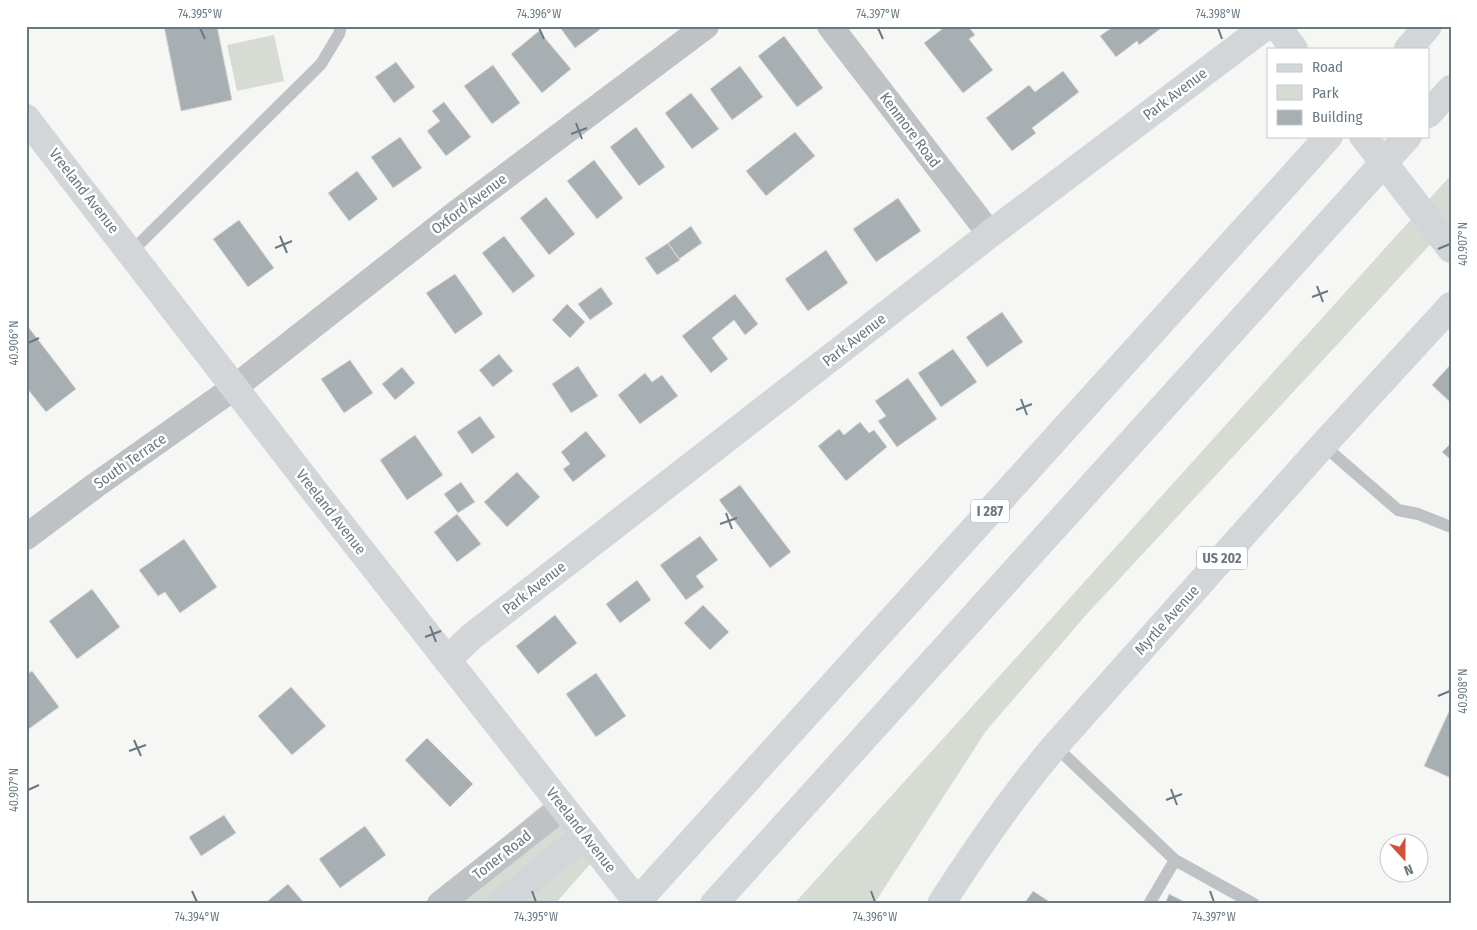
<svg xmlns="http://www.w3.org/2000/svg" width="1477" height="930" font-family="'Fira Sans Condensed',sans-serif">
  <rect width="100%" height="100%" fill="#f6f6f4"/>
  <!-- green -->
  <path fill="#d6dbd3" d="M274 35 284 81 237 91 227 45Z
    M1451 175V222L1086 615 986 731 874 904H794Z
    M553 796 599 854 555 904H424Z"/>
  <!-- building -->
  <path fill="#a8afb3" stroke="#d8d8d6" d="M164 26H217L232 100 181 111Z
    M559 26H601L602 28 575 48Z
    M946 26H968L975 35 969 39 993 70 963 93 924 43Z
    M1114 26H1164L1139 45 1137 41 1116 57 1100 36Z
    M539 31 571 69 542 93 511 54Z
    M784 36 823 88 797 107 758 56Z
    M396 62 415 87 394 103 375 77Z
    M493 65 520 103 492 124 464 86Z
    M740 66 763 97 732 120 710 89Z
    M1063 71 1079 92 1032 128 1036 133 1012 151 986 118 1029 85 1035 92Z
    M691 93 719 129 692 149 665 113Z
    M444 102 471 137 446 156 427 131 440 121 432 111Z
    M636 127 665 167 639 186 610 147Z
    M795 132 815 156 766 196 746 171Z
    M400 137 422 168 393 188 371 157Z
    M594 160 623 198 597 219 567 181Z
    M357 171 378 199 349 221 328 193Z
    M546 197 575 234 549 255 520 218Z
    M898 198 921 231 876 262 853 229Z
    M239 220 274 268 248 287 213 239Z
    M691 226 702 243 679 259 668 243Z
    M504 236 535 276 513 293 482 253Z
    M668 243 680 260 657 275 645 258Z
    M826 250 848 283 808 311 785 279Z
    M455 274 483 314 455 334 426 293Z
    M601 287 613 304 590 320 578 304Z
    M735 294 758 324 745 335 734 320 712 338 728 359 711 373 682 336Z
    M567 304 585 322 570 338 552 320Z
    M1002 312 1023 342 987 367 966 337Z
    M26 324 76 389 46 412 26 387Z
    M953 349 977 382 941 407 918 373Z
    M499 354 513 371 493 387 479 370Z
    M350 360 373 393 344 413 321 379Z
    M1451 364V403L1432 385Z
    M578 366 598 396 571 413 552 384Z
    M402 367 415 383 395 400 382 384Z
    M645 373 652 382 662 375 678 396 640 424 618 395Z
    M908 378 937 419 897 447 878 421 886 416 875 401Z
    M480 416 495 437 472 454 457 432Z
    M860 422 869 433 874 430 887 447 846 481 818 446 839 429 844 435Z
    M586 431 606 456 573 482 563 469 570 464 561 452Z
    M415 435 443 475 407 500 380 460Z
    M1451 443V460L1442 452Z
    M517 472 540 497 507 527 484 502Z
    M461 482 475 502 458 513 444 494Z
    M740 485 791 552 770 568 719 500Z
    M457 514 481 544 457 562 434 532Z
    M700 536 718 560 696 576 704 587 686 600 660 565Z
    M184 539 217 587 180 613 165 592 158 596 139 570Z
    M637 580 651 600 620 623 606 604Z
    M92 589 120 627 77 659 49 621Z
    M703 605 729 632 710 650 684 623Z
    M555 615 577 643 538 674 516 646Z
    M32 671 59 707 26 731V675Z
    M596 673 626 716 596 737 566 694Z
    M291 687 326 726 292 755 258 716Z
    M1451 707V778L1424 766Z
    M427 738 473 784 450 807 405 760Z
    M224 815 236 833 201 856 189 837Z
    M365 826 386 855 340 888 319 859Z
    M288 884 305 904H264Z
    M1033 891 1053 904H1024Z
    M1169 894 1189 904H1165Z"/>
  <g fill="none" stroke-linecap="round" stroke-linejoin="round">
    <!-- lane -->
    <path stroke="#bec2c5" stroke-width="12" d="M131 252 321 64 339 34 341 26
      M1323 445 1398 510 1418 514 1451 527
      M1055 746 1175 860 1254 904
      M1149 904 1175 860"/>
    <!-- street -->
    <path stroke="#bec2c5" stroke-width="26" d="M830 26 990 234
      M26 537 96 485 235 387 454 215 706 26
      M440 904 563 807"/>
    <!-- secondary -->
    <path stroke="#d2d6d9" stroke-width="28" d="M1277 26 1294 49
      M26 118 316 493 639 904
      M1363 136 1451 249
      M447 660 471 637 990 234 1266 26"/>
    <!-- primary -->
    <path stroke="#d2d6d9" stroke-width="28" d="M941 904C976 849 1013 796 1055 746L1323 445 1451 306"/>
    <!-- highway -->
    <path stroke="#d2d6d9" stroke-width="28" d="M1408 49 1428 26
      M1428 114 1451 89
      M500 904 585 835
      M635 904 1329 136
      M714 904 1408 136"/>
  </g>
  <!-- ticks -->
  <path fill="none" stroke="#697881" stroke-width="2" d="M200 28 205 39M539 28 544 39M878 28 883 39M1218 28 1222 39M576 123 582 139M571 134 587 128M280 236 287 253M275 248 292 241M1438 249 1450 244M1317 286 1323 302M1312 297 1328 291M28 343 39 338M1021 399 1027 415M1016 410 1032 404M726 513 732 529M720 524 737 518M430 626 436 642M425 637 441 631M1438 696 1450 691M134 740 141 756M129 751 146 745M1171 789 1177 805M28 790 39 785M1166 800 1182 794M192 891 197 902M532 891 536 902M871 891 875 902M1210 891 1214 902"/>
  <g text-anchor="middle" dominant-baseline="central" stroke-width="5" stroke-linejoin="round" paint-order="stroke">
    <!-- shield labels -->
    <g fill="#fff" stroke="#96a0a7" stroke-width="1">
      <rect x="971" y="499.5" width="38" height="23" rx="4"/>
      <rect x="1197" y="546.5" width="50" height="23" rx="4"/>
    </g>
    <g font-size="14" font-weight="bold" fill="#697881">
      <text x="990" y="511">I 287</text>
      <text x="1222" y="558">US 202</text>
    </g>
    <!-- street labels -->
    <g font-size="15" fill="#697881" stroke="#fff">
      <text transform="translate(1175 94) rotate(-37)">Park Avenue</text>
      <text transform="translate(910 130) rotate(53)">Kenmore Road</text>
      <text transform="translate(84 191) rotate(52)">Vreeland Avenue</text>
      <text transform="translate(469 204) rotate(-37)">Oxford Avenue</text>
      <text transform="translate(854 340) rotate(-38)">Park Avenue</text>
      <text transform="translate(130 461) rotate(-35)">South Terrace</text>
      <text transform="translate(331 512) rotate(52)">Vreeland Avenue</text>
      <text transform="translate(534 588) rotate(-38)">Park Avenue</text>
      <text transform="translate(1167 620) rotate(-48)">Myrtle Avenue</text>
      <text transform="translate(581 830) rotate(52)">Vreeland Avenue</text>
      <text transform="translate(502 855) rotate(-38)">Toner Road</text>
    </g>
  </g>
  <!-- border -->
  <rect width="1477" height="930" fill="none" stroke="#ffffff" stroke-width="55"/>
  <!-- legend -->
  <rect x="1267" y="48" width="162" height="90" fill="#ffffff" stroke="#c3c9cd"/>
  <rect x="1277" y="64" width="25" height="8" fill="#d2d6d9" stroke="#c3c9cd"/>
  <text x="1312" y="72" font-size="15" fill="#697881">Road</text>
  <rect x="1277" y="85" width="25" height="15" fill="#d6dbd3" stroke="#c3c9cd"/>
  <text x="1312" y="98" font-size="15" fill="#697881">Park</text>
  <rect x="1277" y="110" width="25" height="15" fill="#a8afb3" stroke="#c3c9cd"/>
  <text x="1312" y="122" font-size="15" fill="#697881">Building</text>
  <!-- north arrow -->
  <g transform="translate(1404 858) rotate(159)"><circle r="24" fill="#ffffff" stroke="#c3c9cd"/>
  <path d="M0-4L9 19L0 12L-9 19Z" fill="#d15139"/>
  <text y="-8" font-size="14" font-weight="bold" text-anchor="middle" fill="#697881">N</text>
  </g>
  <rect x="28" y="28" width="1422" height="874" fill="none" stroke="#697881" stroke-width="2"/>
  <g font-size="12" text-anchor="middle" fill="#697881">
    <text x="200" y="18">74.395°W</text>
    <text x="539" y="18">74.396°W</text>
    <text x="878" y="18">74.397°W</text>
    <text x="1218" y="18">74.398°W</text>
    <text transform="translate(1463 244) rotate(-90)" y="4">40.907°N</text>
    <text transform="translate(14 343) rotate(-90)" y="4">40.906°N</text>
    <text transform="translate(1463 691) rotate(-90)" y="4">40.908°N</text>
    <text transform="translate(14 790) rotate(-90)" y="4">40.907°N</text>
    <text x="197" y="921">74.394°W</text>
    <text x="536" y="921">74.395°W</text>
    <text x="875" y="921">74.396°W</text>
    <text x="1214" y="921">74.397°W</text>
  </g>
</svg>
